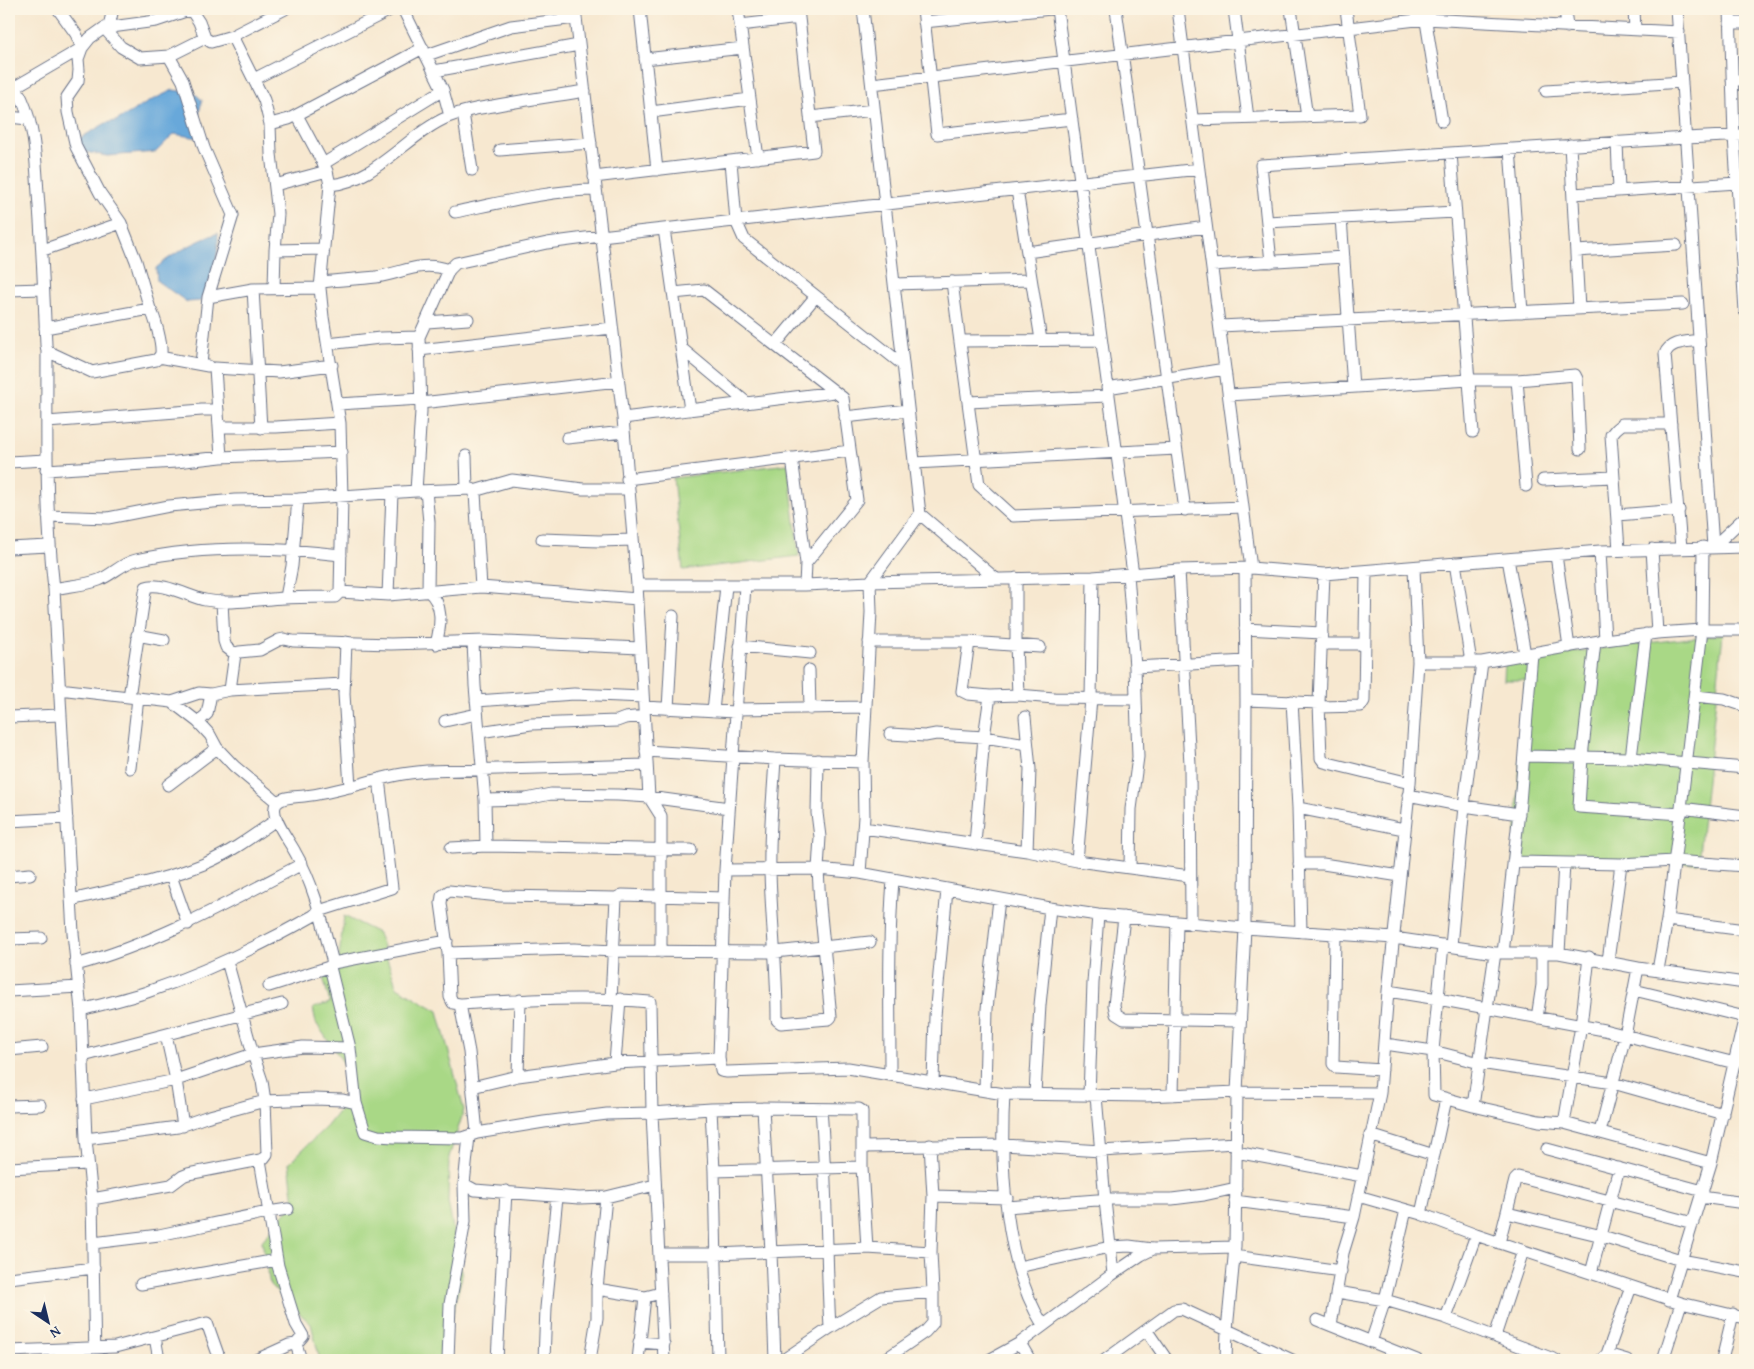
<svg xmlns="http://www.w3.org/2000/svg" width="1754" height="1369" font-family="'Gentium Book Plus',serif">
  <rect width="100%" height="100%" fill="#fcf5e5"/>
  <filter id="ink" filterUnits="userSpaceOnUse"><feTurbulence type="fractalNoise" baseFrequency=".02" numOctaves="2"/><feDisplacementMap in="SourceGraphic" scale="10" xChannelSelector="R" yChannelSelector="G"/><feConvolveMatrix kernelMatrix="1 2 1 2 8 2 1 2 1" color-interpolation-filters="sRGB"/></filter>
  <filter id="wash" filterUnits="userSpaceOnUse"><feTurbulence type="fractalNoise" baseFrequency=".0096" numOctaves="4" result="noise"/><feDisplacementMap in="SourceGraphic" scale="20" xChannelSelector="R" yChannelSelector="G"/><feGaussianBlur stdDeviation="1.12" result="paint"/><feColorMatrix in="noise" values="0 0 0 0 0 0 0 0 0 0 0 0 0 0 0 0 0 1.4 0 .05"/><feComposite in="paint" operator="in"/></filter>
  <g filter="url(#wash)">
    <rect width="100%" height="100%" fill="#f7e8d0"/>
    <!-- green -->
    <path fill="#a9d886" stroke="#628472" d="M788 464 799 556 683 570 673 478Z
      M1723 634 1698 863 1514 862 1525 680H1504L1505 660Z
      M344 916 378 933 397 987 438 1011 464 1110 449 1157 448 1202 462 1276 441 1360H320L311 1324 270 1285 262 1241 294 1202 289 1163 327 1126 353 1093 347 1068 316 1023 313 1008 330 1003 323 977 337 972Z"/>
    <!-- water -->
    <path fill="#67a8da" stroke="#416c9c" d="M173 90 194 93 202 100 198 118 199 138 174 134 156 152 107 156 80 151 77 140 106 123 116 121 150 101Z
      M218 233C219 260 212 277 201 301L187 302 157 281 156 268C175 252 195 242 218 233Z"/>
  </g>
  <g filter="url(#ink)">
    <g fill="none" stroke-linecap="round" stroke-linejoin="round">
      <defs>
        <path id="minor" d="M403 9 443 90 450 116
          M575 9 623 418 637 585 649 797 661 816V952
          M640 9 657 170
          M738 9 758 158
          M923 9 937 134 1072 119
          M1057 9 1133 574
          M1116 9 1185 510
          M1178 9 1251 568
          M1234 9 1248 118
          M1291 9 1307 117
          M1424 9 1442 121
          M1565 9 1567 27
          M1634 9 1635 30
          M1677 9 1713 547
          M1730 9 1734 136 1745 311
          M191 10 199 22 205 38 211 42 232 36 285 9
          M924 22 1051 9
          M1730 23H1745
          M740 25 799 18
          M109 26 113 9
          M104 28 121 47 140 58 169 56 205 38
          M232 36 264 100 270 124 271 154 278 214 275 250 274 288
          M427 55 511 26 576 18
          M169 56 183 81 204 148 233 215 208 297 201 364
          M645 59 743 48
          M434 71 579 45
          M254 79 392 9
          M1732 80H1745
          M9 81C14 86 19 92 22 99 35 128 36 162 38 193 42 243 44 294 46 345L47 351C47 431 45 509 54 589L73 933 81 1010 86 1139 92 1199 95 1360
          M872 84 1425 19 1679 32
          M15 87 82 48 90 38 104 28 156 21 192 9
          M1546 91 1682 82
          M651 112 750 99
          M463 113 472 170
          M297 115 327 171 330 185 320 288 323 317 340 423 342 497 340 592
          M9 117 28 119
          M810 117 874 110
          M1193 120 1360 115 1346 9
          M270 124 289 119 423 48
          M1617 142 1619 190
          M1570 145 1579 309
          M1510 149 1522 312
          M500 150 591 143
          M1451 153 1473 432
          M731 161 736 221 744 239 903 365
          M323 164 443 90
          M594 177 814 151 798 9
          M275 185 327 171
          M330 185C375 182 409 133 448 117 462 111 479 108 493 106 524 100 554 96 585 91
          M1017 190 1041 340
          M1573 194 1737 183
          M455 212C499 203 551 190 596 190
          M1341 218 1353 387
          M1267 222 1455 212
          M664 229 690 410
          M43 250 121 223 100 193 76 147 68 112 67 97 78 81 79 70 78 59 82 48 76 34 58 9
          M275 250 324 249
          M1576 251 1676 245
          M1027 252 1206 227
          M1271 262 1261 165 1686 138 1745 135
          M1212 265 1344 257
          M321 282C339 280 358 279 376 277 403 273 421 260 449 270
          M952 282 979 485 1013 516 1243 507
          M894 284 1031 280
          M253 289 261 428
          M9 290 43 289
          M673 293 704 290 843 398 857 500 806 563
          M208 297 253 289 320 288
          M427 322 468 319
          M1220 326 1683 304
          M45 328 150 309
          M960 341 1101 340
          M328 344 380 338 419 337
          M775 345 816 296
          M681 348 747 403
          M419 350 612 328
          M47 351 92 372 156 360C159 357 160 357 161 353 162 344 155 316 150 309L136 261 121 223
          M159 357 208 366
          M1517 380 1526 486
          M1107 388 1225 369
          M1229 395 1470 380H1517L1575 375 1577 379 1580 449
          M968 402 1108 396
          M421 403 618 381
          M338 404 421 399
          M845 417 908 410
          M623 418 835 392
          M47 422 202 410H218
          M220 427H276L340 423
          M567 438 624 432
          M466 456 467 489
          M221 457 215 368 279 372 332 365
          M792 458 806 563 805 585
          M9 462 46 460
          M914 463 1176 449
          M46 470 176 462 221 457 342 452
          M627 479 850 451
          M1543 480 1614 477
          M416 491 421 411 419 337 449 270 456 263 547 243 601 236 1199 169
          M426 491 429 522 428 591C444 604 441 625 436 644
          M474 491 512 480 583 489H628
          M920 514 996 579
          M1617 515 1679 510
          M48 516 108 518 169 506 235 500 298 499 416 491 472 489 475 493 481 587
          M542 539 599 541 633 540
          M1713 547 1745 517
          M9 548 49 546
          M1681 548 1665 354C1670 341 1687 342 1699 340
          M1652 549 1657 633
          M1619 550 1611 435 1616 429 1622 424H1671
          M1600 551 1605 640
          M1556 555 1569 647
          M1508 559 1525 654
          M1455 563 1471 662
          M1179 570 1190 764 1191 924
          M1128 574 1135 667 1138 757 1131 809 1130 868
          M1324 574 1319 703 1321 758 1324 762 1410 783
          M1016 578V645L1018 695
          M637 585H805L870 582 1093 577 1179 570 1251 568 1324 574 1600 551 1745 547
          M745 586 725 870 719 1058 721 1071 727 1072 848 1068 1004 1094 1145 1096 1237 1092 1380 1093
          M54 589C68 586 86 585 99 580 112 575 122 563 136 560 203 545 273 547 341 555
          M388 595 392 493
          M286 597 292 566 298 499
          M222 601 224 641 226 647 235 654
          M1245 629 1322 633
          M137 635 164 640
          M346 642 344 694 350 787
          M473 642 475 686 485 800 486 846
          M869 642H969L1040 647
          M969 642 962 691 968 694 990 696 1018 695 1054 698 1136 699
          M1595 642 1582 757 1579 807 1681 814
          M1321 644H1365
          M740 646 810 653
          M1418 662H1482L1605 640 1657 633 1702 630H1745
          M1135 667 1246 661
          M809 670 810 709
          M59 689 172 702 199 693 211 694 230 690 344 684
          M230 690 235 654 239 652 260 650 279 640 284 639 293 641 391 644 485 641 640 648
          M1695 696 1724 699 1745 706
          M129 697 145 592 146 587C160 581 190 597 205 600 231 605 259 599 285 598 302 597 318 597 335 597L340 592 388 595 481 587 638 599
          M1246 700 1319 703
          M476 701 574 694 643 697
          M1292 701 1298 808 1301 932
          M172 702 198 722 210 735 217 748 234 766 277 802
          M644 707 735 712
          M1319 707 1361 706 1364 701 1366 571
          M668 709 673 616
          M736 709 865 707
          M713 711 726 586
          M9 717 61 715
          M1025 717 1030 769 1027 851
          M445 721 477 714
          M198 722 207 714 211 694
          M480 732 531 724 617 721 625 718 644 716
          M890 734 925 736 936 734 984 737 1027 744
          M646 751 775 759 863 762
          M1524 756 1631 758 1745 768
          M1631 758 1646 634
          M775 759C773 796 769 833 770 870 771 919 777 967 777 1016V1020L781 1023 829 1019 831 1017 820 905 818 869 820 837 817 813 818 760
          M130 768 138 698
          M168 785 217 748
          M1408 795 1464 806 1519 814
          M485 800 526 799 551 794 618 795 649 797 729 808
          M1298 808 1404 829
          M1681 808 1745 816
          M9 821 67 818
          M863 828 1027 851 1077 861 1190 876
          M975 844 984 737 990 696
          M451 848 486 846 691 850
          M1077 861 1091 699 1093 577
          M1513 862 1621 864 1674 861 1745 866
          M1299 864H1323L1400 876
          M725 870 818 869 860 873 1050 908 1098 915 1245 928 1394 938 1495 953H1559L1638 968 1745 983
          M860 873 864 817 863 762 871 612 870 582 920 514 863 9
          M9 876 30 874
          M171 876 188 924
          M71 900C116 889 162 881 204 864 230 853 253 836 276 820
          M1124 917 1114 1005 1116 1014 1124 1019 1239 1021
          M1667 920 1745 930
          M1335 934 1333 1064 1336 1067 1382 1070
          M9 939 41 938
          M1443 945 1433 1051 1434 1095 1473 1106 1539 1121 1564 1123 1711 1163
          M1451 946 1464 806 1482 662
          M448 953 574 949 614 951 775 952 870 942
          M1503 953 1520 803 1532 653
          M1559 953 1564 863
          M1608 961 1621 864
          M333 963C323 925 315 886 295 852 289 840 269 816 276 804 281 796 295 797 304 796 336 793 366 781 397 775 407 773 417 772 427 771L646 765
          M76 965C157 943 229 902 302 864
          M330 967 350 1048 356 1103 365 1132 378 1136 394 1137 462 1138 477 1133 544 1122 607 1114 652 1113 711 1109 763 1108 859 1109 862 1111V1167L867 1248
          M1658 970 1667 920 1681 808 1702 630 1703 547
          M269 986 329 967 333 963 447 941
          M1634 990 1745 1017
          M9 991 79 987
          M1388 991 1438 999 1604 1030 1735 1063
          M611 1000 616 898
          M460 1004 469 1052 477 1133
          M81 1010C103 1004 126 999 147 992 206 972 260 946 313 916L319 911 392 888 379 779
          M1537 1018 1542 985V953
          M166 1035 176 1080 183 1126
          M1385 1044 1433 1051 1480 1063 1613 1083 1723 1114
          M9 1050 42 1047
          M83 1056 282 1004
          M615 1063 620 999
          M890 1075C890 1010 888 945 893 880
          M518 1076 520 1000
          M933 1082 935 1016 947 890
          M472 1087 518 1076 615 1063 719 1058
          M985 1091 987 1009 999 899
          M1004 1094C1000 1166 1004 1263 1043 1325
          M1035 1094 1040 1005 1050 908
          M1089 1095 1093 983 1098 915
          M1173 1095 1177 922
          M1096 1096 1105 1200 1113 1274
          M84 1099 176 1080 253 1054 303 1047 350 1048
          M9 1106 40 1105
          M1473 1106 1495 953
          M763 1108 771 1252 775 1360
          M711 1109 714 1171 718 1360
          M821 1109C827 1182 826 1255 830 1328
          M1564 1123 1581 1026 1589 957
          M1600 1132 1625 1036 1638 968
          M1370 1135 1434 1155
          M469 1136 464 1184 475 1190 579 1198 606 1197 655 1185
          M86 1139 178 1127 206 1117 265 1101 314 1099 343 1100 356 1103
          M863 1147 1004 1145 1101 1151 1236 1143
          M1547 1149 1703 1191
          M1236 1152 1362 1176
          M260 1160 278 1266 296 1324 303 1336 296 1344
          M9 1168 88 1164
          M714 1171 862 1167
          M933 1196 1007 1198
          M1358 1196 1421 1214 1476 1235 1681 1303 1745 1318
          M1701 1197 1745 1203
          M92 1199 171 1185 183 1176 188 1174 260 1160 264 1158 267 1154 265 1101 262 1081 253 1054 227 961
          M1235 1201 1354 1217
          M1007 1207 1110 1199H1172L1204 1195 1236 1188
          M1507 1213 1602 1236 1681 1260 1745 1272
          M1421 1214 1446 1099
          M93 1243 159 1235 268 1212 288 1209
          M1499 1243 1515 1180 1518 1177 1693 1223
          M659 1254H716L867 1248 931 1252
          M1234 1256 1341 1271
          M1018 1267 1110 1247 1129 1246 1152 1249
          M1591 1273 1619 1168
          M9 1278 94 1268
          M141 1284 277 1260
          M597 1289 645 1297
          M1337 1292 1385 1300 1446 1318 1556 1360
          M1669 1300 1711 1163 1745 1016
          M1446 1318 1476 1235
          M1317 1320 1417 1360
          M1331 1325 1343 1253 1354 1217 1380 1093 1388 991 1410 783 1418 662 1414 568
          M1147 1331 1167 1360
          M1495 1336 1523 1251
          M155 1337 159 1360
          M639 1342 664 1344
          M1371 1342 1385 1300 1406 1210
          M1020 1343 1030 1360
          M9 1351 115 1347 207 1323 220 1360
          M1607 1354 1627 1360
          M256 1360 289 1345 296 1344 301 1360
          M448 1360 450 1304 465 1221 464 1184
          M497 1360 506 1191
          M544 1360 546 1308 557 1197
          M590 1360 597 1318V1289L606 1197
          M638 1360 645 1297 661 1293
          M664 1360 652 1113 650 1002C587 996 524 1000 460 1004L453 1003 450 997 448 953 441 903 442 896 449 891 500 896 616 898 622 895 724 898
          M783 1360 830 1328 881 1297 933 1292
          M884 1360 925 1332 933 1323V1292L931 1252 933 1196 930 1145
          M989 1360 1020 1343 1113 1274 1141 1255 1153 1249 1235 1247
          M1105 1360 1174 1310 1182 1309 1292 1360
          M1226 1360 1227 1330 1235 1247 1237 1092 1245 928 1246 700 1245 568
          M1601 1360 1607 1354 1631 1287
          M1663 1360 1681 1303
          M1722 1360 1733 1314"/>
      </defs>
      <!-- minor casing -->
      <use href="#minor" stroke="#687086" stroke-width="13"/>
      <!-- minor -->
      <use href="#minor" stroke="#fff" stroke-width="11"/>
    </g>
  </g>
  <!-- margin -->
  <rect width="1754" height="1369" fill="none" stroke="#fcf5e5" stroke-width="30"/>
  <!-- north arrow -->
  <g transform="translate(48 1322) rotate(145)" stroke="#fcf5e5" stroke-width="4" paint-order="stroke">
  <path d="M0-4L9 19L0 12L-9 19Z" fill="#1b2f5e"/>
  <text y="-8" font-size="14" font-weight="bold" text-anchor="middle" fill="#1b2f5e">N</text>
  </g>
</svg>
